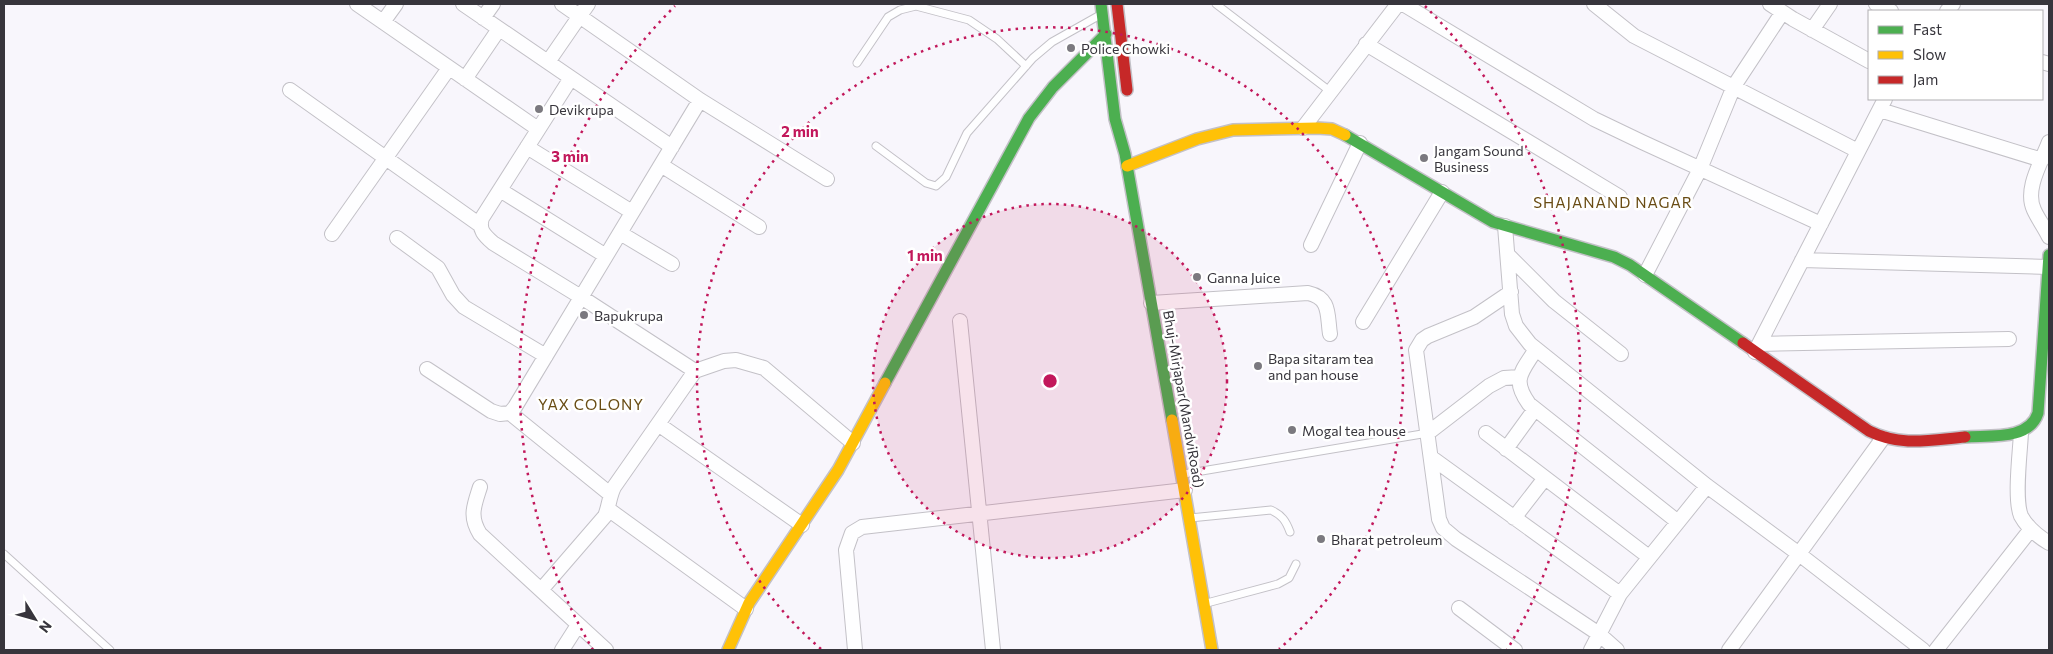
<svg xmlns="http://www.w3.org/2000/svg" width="2053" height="654" font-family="Commissioner,sans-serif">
  <rect width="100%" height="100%" fill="#f8f6fc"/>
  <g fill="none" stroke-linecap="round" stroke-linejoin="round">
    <defs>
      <path id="lane" d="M1216 4 1331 92
        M857 63 888 17 900 10 916 6 969 20 997 39 1026 66
        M876 146 926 183 936 186 946 177 967 133 1033 58 1052 42 1100 15
        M1184 474 1428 433
        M1190 518 1271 510C1282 515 1286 521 1290 532
        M4 554 110 650
        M1207 603 1278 584 1289 578 1296 564"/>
      <path id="street" d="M357 4 538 129
        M463 4 672 147
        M562 4 700 100 827 179
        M1403 4 1594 119 1642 142 1821 224
        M1594 4 1634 36 1858 151
        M1770 4 1793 19 1869 61
        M1876 4 1891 11
        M1947 11 1953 4
        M483 18 493 4
        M383 22 396 4
        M1812 30 1830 4
        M1366 44 1620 197
        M548 62 588 4
        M2042 62 2049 64
        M571 78 482 218C478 230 485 236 493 243L581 297 695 371
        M465 79 499 29
        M290 90 480 225
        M1880 110 2042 160
        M1303 128 1398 4
        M2049 142C2042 161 2024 189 2034 210 2038 219 2045 228 2049 237
        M527 147 632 212
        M661 165 759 227
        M500 190 606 256
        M1505 226 1512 314 1516 326 1530 344 1707 486 1799 554 1923 650
        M620 233 672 264
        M332 234 449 68
        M397 238 438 268 453 295 464 307 546 356
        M1311 245 1360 143
        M1508 255 1554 301 1621 354
        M1802 260 2048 267
        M1645 275 1700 169 1734 86 1782 13
        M1511 292 1474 317 1428 336 1422 340 1416 350 1439 519 1443 528 1456 539 1599 634 1617 650
        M1151 303 1308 293C1331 298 1327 315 1330 334
        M960 321 993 650
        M1363 322 1442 192
        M1759 344 2009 339
        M1536 349C1522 372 1511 379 1529 404L1678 522
        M1755 352 1885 99
        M427 369 491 411 500 414 510 413 515 407 700 100
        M510 413 610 494
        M658 424 802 525
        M1428 433 1489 386 1504 378 1520 377
        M1486 433 1649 557
        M2021 433C2020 453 2014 499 2021 516 2027 527 2039 537 2049 543
        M1506 449 1535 409
        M1432 458 1620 594
        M480 487C474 506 469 516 480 534L606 650
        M608 509 746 609
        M1514 518 1545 478
        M541 590 605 516C609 507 609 497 614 487L695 371 724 361 736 360 764 368 853 443
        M1459 608 1515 650
        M562 650 578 625
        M855 650 846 550 852 533 862 527 1185 490
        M1591 650 1620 594 1707 486
        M1729 650 1883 438
        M1936 650 2031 529"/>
      <path id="fast" d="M1101 4 1115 119 1125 154 1172 420
        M1345 135 1493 222 1614 257 1630 265 1743 343
        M885 383 1029 118 1053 87 1106 34
        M1965 437C1989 435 2029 441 2038 413L2049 255"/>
      <path id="slow" d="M1127 166 1197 139 1233 130 1317 128 1332 129 1345 135
        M1172 420 1212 650
        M728 650 749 603 838 470 885 383"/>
      <path id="jam" d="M1117 4 1127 90
        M1743 343 1869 431C1901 447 1930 440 1965 437"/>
    </defs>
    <!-- lane casing -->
    <use href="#lane" stroke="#c3c1c7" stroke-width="9"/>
    <!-- street casing -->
    <use href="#street" stroke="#c3c1c7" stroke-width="16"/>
    <!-- fast casing -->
    <use href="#fast" stroke="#c3c1c7" stroke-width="14"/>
    <!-- slow casing -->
    <use href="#slow" stroke="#c3c1c7" stroke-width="14"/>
    <!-- jam casing -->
    <use href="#jam" stroke="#c3c1c7" stroke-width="14"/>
    <!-- lane -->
    <use href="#lane" stroke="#fefeff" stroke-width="7"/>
    <!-- street -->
    <use href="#street" stroke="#fefeff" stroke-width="14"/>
    <!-- fast -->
    <use href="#fast" stroke="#4caf50" stroke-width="11"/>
    <!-- slow -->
    <use href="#slow" stroke="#ffc107" stroke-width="11"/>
    <!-- jam -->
    <use href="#jam" stroke="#c62828" stroke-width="11"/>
  </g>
  <!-- distance rings -->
  <circle cx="1050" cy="381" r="177" fill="#c2185b" fill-opacity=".12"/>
  <g fill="none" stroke="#c2185b" stroke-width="2.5" stroke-dasharray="2.5 5">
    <circle cx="1050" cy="381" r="177"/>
    <path d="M821 649A353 353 0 1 1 1279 649"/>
    <path d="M593 650A530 530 0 0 1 675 6M1425 6A530 530 0 0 1 1507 650"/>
  </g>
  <!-- markers -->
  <g fill="#7b797f" stroke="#fff" stroke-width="2">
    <circle cx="1071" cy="48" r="5"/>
    <circle cx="539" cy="109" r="5"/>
    <circle cx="1424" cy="158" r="5"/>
    <circle cx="1197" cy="277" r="5"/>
    <circle cx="584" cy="315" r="5"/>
    <circle cx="1258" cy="366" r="5"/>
    <circle cx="1292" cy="430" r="5"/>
    <circle cx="1321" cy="539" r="5"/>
  </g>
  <g text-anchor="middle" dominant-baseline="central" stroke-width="5" stroke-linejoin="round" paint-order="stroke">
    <!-- poi labels -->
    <g font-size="14" fill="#37353c" stroke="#fff" text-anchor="start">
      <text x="1081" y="48">Police Chowki</text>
      <text x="549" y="109">Devikrupa</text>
      <text x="1434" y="150">Jangam Sound<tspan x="1434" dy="16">Business</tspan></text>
      <text x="1207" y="277">Ganna Juice</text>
      <text x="594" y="315">Bapukrupa</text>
      <text x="1268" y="358">Bapa sitaram tea<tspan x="1268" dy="16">and pan house</tspan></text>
      <text x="1302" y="430">Mogal tea house</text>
      <text x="1331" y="539">Bharat petroleum</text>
    </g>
    <!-- street labels -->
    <g font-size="14" fill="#37353c" stroke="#fff">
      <text transform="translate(1184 399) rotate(80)">Bhuj-Mirjapar(MandviRoad)</text>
    </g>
    <!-- neighbourhood labels -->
    <g font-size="15" letter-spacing="1" fill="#694c14" stroke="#fff">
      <text x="1613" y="202">SHAJANAND NAGAR</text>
      <text x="591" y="404">YAX COLONY</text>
    </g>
  </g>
  <circle cx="1050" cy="381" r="8" fill="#c2185b" stroke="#fff" stroke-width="2.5"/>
  <g font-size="15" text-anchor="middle" font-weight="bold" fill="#c2185b" stroke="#fff" stroke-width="5" stroke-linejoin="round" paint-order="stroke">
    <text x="800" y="137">2 min</text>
    <text x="570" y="162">3 min</text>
    <text x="925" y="261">1 min</text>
  </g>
  <!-- border -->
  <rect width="2053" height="654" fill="none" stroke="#37353c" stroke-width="10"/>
  <!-- legend -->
  <rect x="1868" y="10" width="175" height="90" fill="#ffffff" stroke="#afaeb1"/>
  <rect x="1878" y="26" width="25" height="8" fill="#4caf50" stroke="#afaeb1"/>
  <text x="1913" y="35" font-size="15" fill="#37353c">Fast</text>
  <rect x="1878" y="51" width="25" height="8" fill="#ffc107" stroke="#afaeb1"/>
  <text x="1913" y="60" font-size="15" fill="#37353c">Slow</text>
  <rect x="1878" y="76" width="25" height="8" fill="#c62828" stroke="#afaeb1"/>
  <text x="1913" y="85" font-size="15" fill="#37353c">Jam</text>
  <!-- north arrow -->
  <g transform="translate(35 619) rotate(127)" stroke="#ffffff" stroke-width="4" paint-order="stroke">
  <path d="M0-4L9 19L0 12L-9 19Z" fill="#37353c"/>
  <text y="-8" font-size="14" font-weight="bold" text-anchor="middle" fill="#37353c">N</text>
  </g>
</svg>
